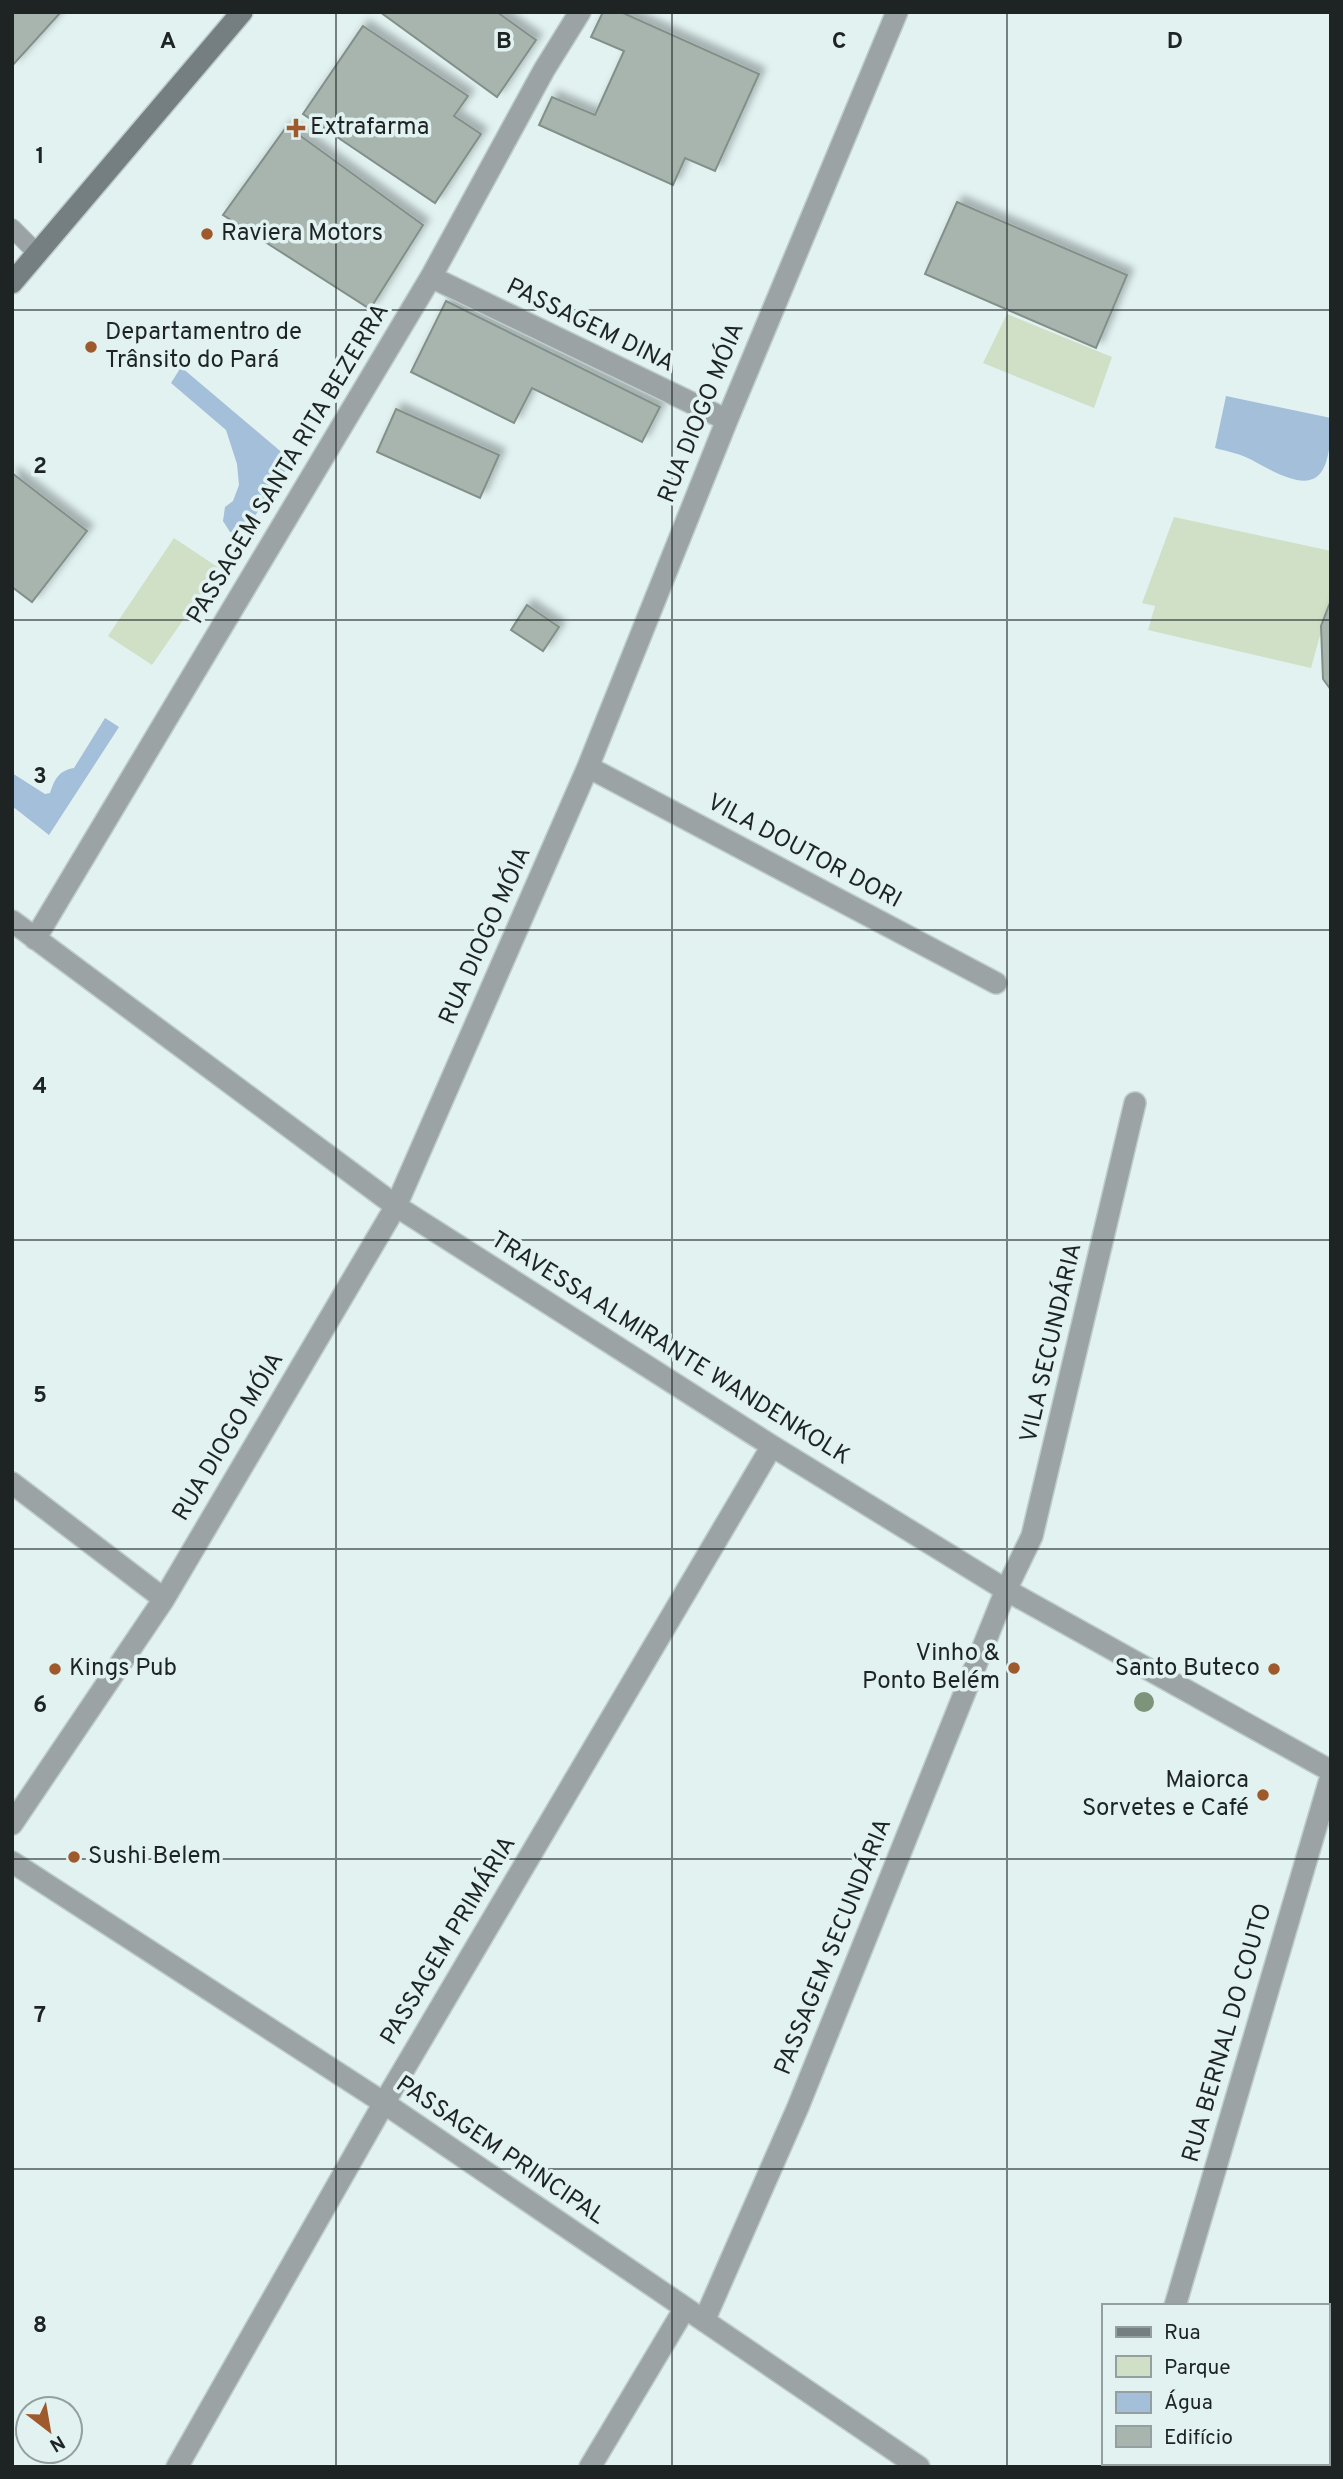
<svg xmlns="http://www.w3.org/2000/svg" width="1343" height="2479" font-family="Overpass,sans-serif">
  <defs>
    <filter id="shadow"><feDropShadow dx="6" dy="-6" stdDeviation="3.5" flood-color="#0004"/></filter>
  </defs>
  <rect width="100%" height="100%" fill="#e1f2f1"/>
  <!-- green -->
  <path fill="#cfe0c7" d="M1007 314 1112 357 1094 408 983 363Z
    M1174 517 1331 551V595L1311 668 1148 630 1155 606 1142 603Z
    M174 538 219 568 152 665 108 636Z"/>
  <!-- water -->
  <path fill="#a3bfd9" d="M181 367 292 461 246 529 237 534 230 532 223 521 225 507 233 501 239 485 237 464 226 430 171 383Z
    M1226 396 1331 418C1331 493 1308 492 1252 460 1241 454 1226 451 1215 448Z
    M105 718 119 727 49 835 12 806V773L45 794 50 793C55 779 58 771 74 768Z"/>
  <!-- building -->
  <path fill="#a7b5ae" stroke="#829089" stroke-width="2" filter="url(#shadow)" d="M12 12H61L12 66Z
    M380 12H497L536 40 497 97Z
    M603 12H621L759 74 715 171 685 158 673 185 539 125 552 97 595 115 624 51 591 37Z
    M363 26 468 96 454 116 481 134 435 203 303 114Z
    M287 126 423 225 370 309 223 215Z
    M957 202 1127 275 1096 348 925 274Z
    M446 301 660 407 642 442 532 388 514 423 411 372Z
    M396 409 499 455 480 498 377 452Z
    M12 473 87 531 32 602 12 587Z
    M1331 600V690L1323 679 1321 626Z
    M527 605 559 627 543 651 511 630Z"/>
  <g fill="none" stroke-linecap="round" stroke-linejoin="round">
    <defs>
      <path id="lane" d="M12 228 38 254"/>
      <path id="street" d="M431 277 727 420
        M588 767 996 983
        M12 921 396 1206 772 1446 1006 1590 1331 1771
        M35 939 431 277 544 70 580 12
        M12 1483 164 1599
        M12 1824 164 1599 396 1206 588 767 727 420 897 12
        M12 1862 384 2103 919 2467
        M1175 2306 1331 1776
        M704 2321 798 2107 1006 1590 1032 1536 1135 1103
        M177 2467 384 2103 772 1446
        M590 2467 685 2308
        M1127 2467 1128 2463"/>
      <path id="secondary" d="M12 283 242 12"/>
    </defs>
    <!-- lane casing -->
    <use href="#lane" stroke="#becdcc" stroke-width="20"/>
    <!-- street casing -->
    <use href="#street" stroke="#becdcc" stroke-width="24"/>
    <!-- secondary casing -->
    <use href="#secondary" stroke="#becdcc" stroke-width="24"/>
    <!-- lane -->
    <use href="#lane" stroke="#9ca3a5" stroke-width="18"/>
    <!-- street -->
    <use href="#street" stroke="#9ca3a5" stroke-width="21"/>
    <!-- secondary -->
    <use href="#secondary" stroke="#757f82" stroke-width="21"/>
  </g>
  <!-- trees -->
  <circle fill="#7d947b" cx="1144" cy="1702" r="10"/>
  <!-- grid -->
  <path fill="none" stroke="#1e2424" stroke-width="2" stroke-opacity="0.55" d="M336 12V2467M672 12V2467M1007 12V2467M12 310H1331M12 620H1331M12 930H1331M12 1240H1331M12 1549H1331M12 1859H1331M12 2169H1331"/>
  <!-- markers -->
  <g fill="#9e5a2c" stroke="#e1f2f1" stroke-width="2.5">
    <path d="M292.5 117.5h7v7h7v7h-7v7h-7v-7h-7v-7h7z"/>
    <circle cx="207" cy="234" r="7"/>
    <circle cx="91" cy="347" r="7"/>
    <circle cx="1014" cy="1668" r="7"/>
    <circle cx="55" cy="1669" r="7"/>
    <circle cx="1274" cy="1669" r="7"/>
    <circle cx="1263" cy="1795" r="7"/>
    <circle cx="74" cy="1857" r="7"/>
  </g>
  <g text-anchor="middle" dominant-baseline="central" stroke-width="7" stroke-linejoin="round" paint-order="stroke">
    <!-- poi labels -->
    <g font-size="24" fill="#1e2424" stroke="#e1f2f1" text-anchor="start">
      <text x="310" y="128">Extrafarma</text>
      <text x="221" y="234">Raviera Motors</text>
      <text x="105" y="333">Departamentro de<tspan x="105" dy="28">Trânsito do Pará</tspan></text>
      <text x="1000" y="1654" text-anchor="end">Vinho &amp;<tspan x="1000" dy="28">Ponto Belém</tspan></text>
      <text x="69" y="1669">Kings Pub</text>
      <text x="1260" y="1669" text-anchor="end">Santo Buteco</text>
      <text x="1249" y="1781" text-anchor="end">Maiorca<tspan x="1249" dy="28">Sorvetes e Café</tspan></text>
      <text x="88" y="1857">Sushi Belem</text>
    </g>
    <!-- street labels -->
    <g font-size="24" fill="#1e2424" stroke="#e1f2f1">
      <text transform="translate(590 326) rotate(26)">PASSAGEM DINA</text>
      <text transform="translate(702 413) rotate(-68)">RUA DIOGO MÓIA</text>
      <text transform="translate(289 464) rotate(-59)">PASSAGEM SANTA RITA BEZERRA</text>
      <text transform="translate(804 852) rotate(28)">VILA DOUTOR DORI</text>
      <text transform="translate(486 936) rotate(-66)">RUA DIOGO MÓIA</text>
      <text transform="translate(1052 1343) rotate(-77)">VILA SECUNDÁRIA</text>
      <text transform="translate(670 1349) rotate(32)">TRAVESSA ALMIRANTE WANDENKOLK</text>
      <text transform="translate(229 1437) rotate(-59)">RUA DIOGO MÓIA</text>
      <text transform="translate(449 1941) rotate(-59)">PASSAGEM PRIMÁRIA</text>
      <text transform="translate(834 1947) rotate(-68)">PASSAGEM SECUNDÁRIA</text>
      <text transform="translate(1228 2033) rotate(-74)">RUA BERNAL DO COUTO</text>
      <text transform="translate(500 2151) rotate(34)">PASSAGEM PRINCIPAL</text>
    </g>
  </g>
  <g font-size="23" text-anchor="middle" font-weight="bold" fill="#1e2424" stroke="#e1f2f1" stroke-width="7" stroke-linejoin="round" paint-order="stroke">
    <text x="168" y="48">A</text>
    <text x="504" y="48">B</text>
    <text x="839" y="48">C</text>
    <text x="1175" y="48">D</text>
    <text x="40" y="163">1</text>
    <text x="40" y="473">2</text>
    <text x="40" y="783">3</text>
    <text x="40" y="1093">4</text>
    <text x="40" y="1402">5</text>
    <text x="40" y="1712">6</text>
    <text x="40" y="2022">7</text>
    <text x="40" y="2332">8</text>
  </g>
  <!-- border -->
  <rect width="1343" height="2479" fill="none" stroke="#1e2424" stroke-width="28"/>
  <!-- legend -->
  <rect x="1102" y="2304" width="228" height="161" fill="#e1f2f1" stroke="#93a09f" stroke-width="2"/>
  <rect x="1116" y="2327" width="35" height="10" fill="#757f82" stroke="#93a09f" stroke-width="2"/>
  <text x="1164" y="2339" font-size="21" fill="#1e2424">Rua</text>
  <rect x="1116" y="2356" width="35" height="21" fill="#cfe0c7" stroke="#93a09f" stroke-width="2"/>
  <text x="1164" y="2374" font-size="21" fill="#1e2424">Parque</text>
  <rect x="1116" y="2392" width="35" height="21" fill="#a3bfd9" stroke="#93a09f" stroke-width="2"/>
  <text x="1164" y="2409" font-size="21" fill="#1e2424">Água</text>
  <rect x="1116" y="2426" width="35" height="21" fill="#a7b5ae" stroke="#93a09f" stroke-width="2"/>
  <text x="1164" y="2444" font-size="21" fill="#1e2424">Edifício</text>
  <!-- north arrow -->
  <g transform="translate(49 2430) rotate(149)"><circle r="33" fill="#e1f2f1" stroke="#93a09f" stroke-width="2"/>
  <path d="M0-5L12 26L0 18L-12 26Z" fill="#9e5a2c"/>
  <text y="-10" font-size="19" font-weight="bold" text-anchor="middle" fill="#1e2424">N</text>
  </g>
</svg>
